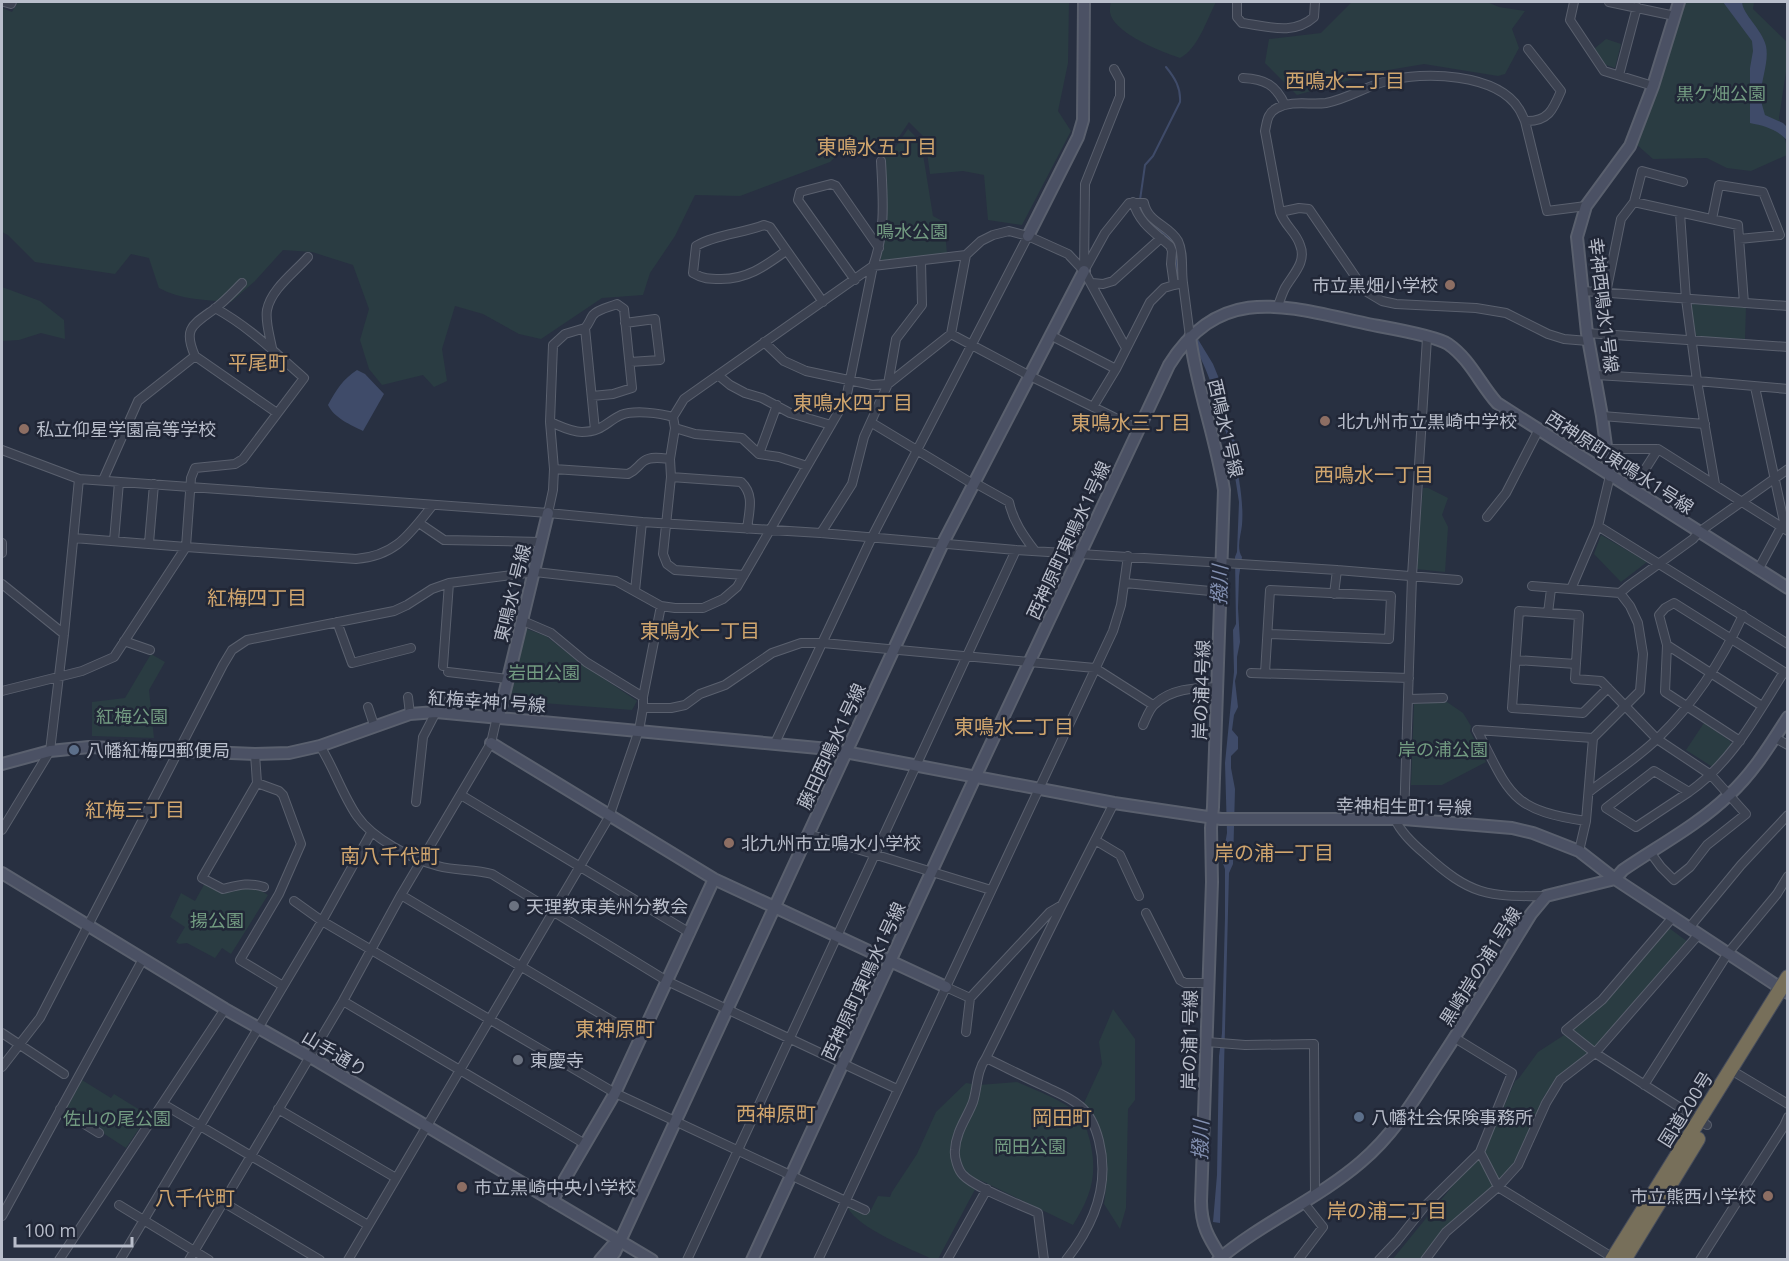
<svg xmlns="http://www.w3.org/2000/svg" width="1789" height="1261" font-family="'Open Sans','Noto Sans JP',sans-serif">
  <rect width="100%" height="100%" fill="#283041"/>
  <!-- green -->
  <path fill="#2a3c42" d="M18 2H1069L1068 63 1058 111 1071 131 1022 225 988 220 984 175 963 171 930 174 925 138 909 122 893 146 862 140 849 144 830 162 740 196 695 195 675 236 650 273 643 295 602 298 541 339 519 334 483 314 455 306 442 349 447 381 434 387 423 375 382 385 369 369 360 340 369 309 353 265 312 252 283 250 255 281 231 302C206 300 181 300 159 288L149 258 131 254 115 274 35 262 8 235 2 232V8L12 12Z
    M1111 2H1216C1207 19 1198 49 1180 58 1160 51 1119 35 1111 16 1109 11 1110 6 1111 2Z
    M1352 2H1487L1499 7 1525 11 1512 29 1519 48 1505 74 1498 76 1424 64 1382 71 1297 95 1265 63 1269 39 1321 33Z
    M1683 2H1754L1753 9 1787 42V65L1779 118 1787 147V155L1751 171 1727 168 1707 158 1653 159 1635 143Z
    M1606 39 1621 44 1615 68 1606 65 1594 49Z
    M908 129 921 142 933 216 944 222 947 253 882 261 880 258 885 236 887 197 884 189V161L879 152 894 149Z
    M2 287 40 301 64 320 65 339 41 333 19 340 2 341Z
    M1693 304 1746 307 1745 339 1698 337 1695 334 1691 307Z
    M1423 488H1428L1448 498 1442 515 1448 527 1445 572 1416 569Z
    M1601 535 1647 562 1621 582 1594 554Z
    M524 628 546 636 579 662 637 701 632 710 506 700Z
    M151 654 165 662 149 690 154 738 92 736V702L125 698Z
    M1447 702 1463 713 1471 726 1470 731 1486 762 1442 785H1411L1414 704Z
    M1704 723 1730 741 1732 746 1715 765 1711 766 1686 750Z
    M205 883 222 892C245 890 244 881 268 895L231 954 222 948 215 958 187 943 179 944 176 942 185 927 170 917 181 893 195 901Z
    M1669 928 1688 942 1598 1047 1558 1078 1544 1096 1516 1163 1421 1259 1392 1260 1463 1173 1486 1148 1515 1081 1519 1078 1538 1052 1575 1028 1604 1002Z
    M1113 1009 1135 1039V1100L1128 1109 1126 1208 1120 1229 1104 1204C1110 1164 1106 1137 1084 1103L1102 1064 1099 1042Z
    M82 1080 111 1098 114 1094 148 1115 126 1148 66 1109Z
    M1017 1082C1037 1091 1062 1099 1079 1115 1086 1122 1087 1132 1090 1141 1098 1175 1091 1196 1073 1225L980 1180 938 1259H932C911 1249 858 1228 848 1208L850 1200 871 1210 878 1196 890 1197 892 1192 917 1154 936 1112 966 1083 979 1085Z"/>
  <!-- water -->
  <path fill="#3f4b69" d="M1723 2H1742C1743 15 1762 29 1766 46 1769 61 1762 77 1761 92 1760 100 1763 108 1765 115L1783 123 1787 127V140C1776 129 1765 126 1750 123V68L1753 51 1752 41Z
    M1196 336 1213 364 1222 386 1229 428 1236 444 1235 452C1238 477 1244 500 1242 525 1241 535 1236 548 1242 557L1239 576 1238 608 1240 642 1237 657V673L1235 681 1238 707 1234 715 1232 730 1238 737V749L1231 756V768L1235 789 1233 864 1229 873 1220 1223 1213 1222 1217 1175 1219 1056 1222 1033 1225 918V869L1222 861 1227 833 1225 763 1234 672 1233 630 1236 624 1235 557 1237 552 1239 502 1231 451C1232 442 1227 437 1225 429 1215 395 1209 371 1191 340Z
    M357 370 365 374 384 394 363 431C351 425 334 418 328 405 336 390 343 379 357 370Z"/>
  <g fill="none" stroke-linecap="round" stroke-linejoin="round">
    <!-- stream -->
    <path stroke="#3f4b69" stroke-width="2" d="M1140 200 1145 165 1153 156 1180 102C1181 88 1175 78 1166 67
      M1148 221 1174 243 1177 250V279"/>
    <defs>
      <path id="street" d="M4 2 11 4 12 2
        M1237 2V17L1242 23C1267 26 1293 36 1314 17L1315 2
        M1574 2 1570 20 1604 71 1653 86
        M1609 2 1675 16
        M1114 69 1120 80V96L1085 184 1084 271 1126 348
        M1619 75 1637 7
        M1243 78C1265 79 1276 85 1285 105
        M1525 121C1548 122 1553 110 1561 91L1528 49
        M1133 202C1139 223 1154 232 1170 246L1172 251 1171 264 1174 285 1183 283 1190 337
        M1634 202 1642 171 1683 182
        M1280 212 1299 208 1309 209 1359 282 1367 292 1382 301 1396 304 1476 308 1506 313 1548 334 1564 339 1588 341
        M1680 213 1686 299 1697 381 1715 484
        M1712 219 1719 185 1763 192 1780 235 1739 239
        M786 251C765 266 748 279 721 279 709 279 703 279 693 273L696 246C714 235 744 233 764 225L770 227 823 302
        M855 280 798 200 800 192 831 184 836 186 879 248
        M1092 283 1103 284 1113 281 1161 238
        M1583 291 1788 306
        M1606 293 1621 219 1634 202 1738 225 1744 303
        M1278 306C1280 300 1282 294 1285 288 1293 274 1307 262 1300 245 1296 232 1285 226 1280 212L1265 131C1267 122 1267 113 1277 108 1292 100 1310 105 1326 103 1348 99 1366 86 1387 81 1423 71 1497 73 1519 109 1521 112 1523 117 1525 121L1547 211 1586 206
        M625 323 655 319 660 360 630 362
        M585 328C589 324 590 319 593 315 598 309 610 307 617 304L624 309 632 388 613 394 592 396
        M1587 333 1788 347
        M951 334 966 255
        M1050 335 1116 369
        M764 342 784 361 806 371 872 385 888 384 951 334 1030 376 1138 429
        M272 348C270 337 265 321 267 310 271 289 295 272 308 257
        M195 356 277 413
        M718 375 730 385 745 393 762 398 790 413 831 425
        M1596 375 1697 381 1788 389
        M1755 387 1784 522 1758 570
        M1093 407 1116 369 1150 302 1164 288 1174 285
        M1602 416 1705 424
        M673 417 675 428 670 459 671 477 663 554 667 564 675 570 744 575
        M550 422C560 426 571 432 582 432 602 432 606 422 621 415 634 410 660 413 673 417L684 399 873 266 966 255 981 241 993 235 1009 231 1028 236 1068 254 1084 271 1105 233 1129 203H1144C1148 223 1169 225 1178 241 1184 253 1181 270 1183 283
        M872 423 968 481 975 483 1009 502C1013 521 1023 535 1035 551
        M675 428 695 434 742 438 759 454 779 457 807 466
        M1606 449H1658L1788 531
        M2 450 79 479
        M759 454 777 405
        M554 469 628 474C638 469 637 466 644 461 651 456 662 458 670 459
        M671 477 741 482C755 495 749 511 747 529
        M103 480 138 401 195 356C183 329 192 325 213 310 224 302 233 292 242 283
        M1632 490 1658 449
        M548 513 553 490 554 469 550 422 553 345 565 334 585 328 595 430
        M1487 517 1506 493 1539 429
        M419 523 444 540 541 542
        M1598 526 1788 644
        M821 533 852 484 864 437 888 384 896 339 922 305 921 261
        M74 538 186 547 191 478 195 468 235 464 243 459 304 378C274 352 251 328 215 308
        M114 541 119 482
        M2 543V553
        M149 543 154 484
        M1125 583 1221 592
        M2 584 64 634
        M1532 586 1620 593 1630 606 1638 623 1643 654 1640 691 1593 738 1586 821 1579 851
        M1571 589 1598 526 1610 476
        M635 591 642 522
        M1620 593 1628 586 1693 539 1699 532 1788 469
        M1334 594 1337 570
        M1548 613 1551 589
        M523 621 551 633 586 662 643 697
        M337 622 352 663 411 648
        M124 641 150 650
        M1667 645 1665 692 1740 741
        M1516 660 1576 664
        M443 666 449 583
        M448 672 508 679
        M1251 673 1409 678
        M1265 673 1270 590 1391 596 1389 639 1268 634
        M1608 688 1583 713 1512 708 1519 611 1579 615 1575 679 1601 681 1657 739 1711 775 1746 814 1707 845 1690 867 1674 880 1661 867 1650 852
        M2 691 82 671 114 657 186 547 356 559C395 556 409 535 432 506
        M408 697 410 714
        M1409 699 1443 698
        M1762 706 1667 645 1659 615 1665 608 1674 603 1784 672
        M368 707 374 725
        M643 708H671L685 705 700 694 725 685 772 653 801 643H823L1095 668 1153 705
        M1143 725C1146 719 1149 709 1155 704 1172 688 1195 688 1218 687
        M1477 730C1510 794 1510 810 1586 821
        M1477 730 1593 738
        M1775 738 1788 745
        M775 743 872 537 1028 236
        M320 746C334 768 342 794 357 816 372 838 411 859 438 866 456 871 474 869 492 874L667 981 897 1089
        M255 754 257 783 202 878 223 889C239 885 248 882 264 887
        M257 783 279 791 283 795 301 844 279 894 240 960 283 986
        M1589 792C1612 774 1638 758 1659 737 1694 703 1722 660 1743 615
        M1689 792 1654 771 1606 808 1636 827 1689 792C1732 762 1756 716 1784 672L1788 674
        M461 795 690 933
        M416 802 423 737 436 712 441 697
        M1395 819C1401 833 1413 844 1425 854 1470 895 1487 897 1546 896
        M1404 819 1412 576 1427 338
        M2 830 50 751 64 634 79 479 548 513 642 522 821 533 1016 550 1337 570 1458 580
        M808 834 991 890
        M1095 840 1120 855 1139 896
        M401 895 641 1038
        M294 901 322 921 615 1093 865 1210
        M1062 905 986 1058C1005 1067 1024 1077 1044 1086 1056 1092 1070 1097 1080 1106 1090 1114 1096 1129 1099 1141 1110 1185 1094 1225 1066 1260
        M1146 913 1180 980 1185 983H1207
        M1673 917 1602 1000 1566 1030 1595 1053 1707 1125
        M1689 928 1741 865 1788 815
        M946 987 970 998 1050 912 1062 905 1114 803
        M343 1001 585 1144
        M966 1032 970 998
        M2 1033 64 1074
        M1455 1038 1512 1073 1480 1152 1498 1187 1615 1259
        M1207 1042 1245 1045 1314 1044 1315 1195
        M986 1058C976 1072 978 1086 973 1102 967 1118 956 1131 955 1150 954 1157 958 1170 963 1175 975 1188 1021 1205 1038 1213L1044 1260
        M2 1067 40 1018 223 665 232 650 247 640 394 611 407 605 432 589 449 583 535 572 616 581 661 606 675 608H703L723 599 737 587 846 399 873 266C886 230 883 199 881 161
        M1731 1070 1788 1104
        M1644 1085 1728 953 1777 894 1788 876
        M163 1104 368 1225
        M60 1109 99 1133
        M278 1109 396 1178
        M223 1202 320 1260
        M119 1205 209 1260
        M2 1216 143 959
        M59 1260 225 1009
        M120 1260 322 921 371 833
        M189 1260 343 1001 401 895 491 743 496 721 499 716
        M348 1260 609 817 639 730 643 708V697L661 606
        M687 1260 1016 550
        M818 1260 1113 631 1121 605 1128 556
        M947 1260 987 1189
        M1298 1260 1323 1227 1304 1203
        M1379 1260 1397 1241 1425 1206 1480 1152
        M1425 1260 1446 1232 1498 1187 1518 1165 1546 1103 1560 1080 1595 1053 1699 934
        M1700 1260 1742 1194 1743 1190 1784 1126 1788 1117"/>
      <path id="secondary" d="M1028 236 1078 137 1083 120 1084 2
        M1190 337C1197 389 1216 438 1224 490L1213 807 1211 828 1212 882 1201 1201C1201 1225 1208 1237 1221 1257
        M1610 476 1602 416 1587 333 1577 237 1586 206 1630 146 1653 86 1679 2
        M499 716 548 513
        M491 743 714 879 946 987
        M2 764 50 751 89 747 255 754 289 753 320 746 410 714 436 712 829 749 1114 803 1221 819H1404L1512 828 1533 833 1579 851 1615 879 1788 993
        M2 873 225 1009 317 1061 652 1260
        M552 1201 615 1093 714 879
        M600 1260 612 1246
        M609 1260 615 1252 943 543 1084 271
        M752 1260 972 784 1169 365C1222 280 1291 308 1373 325 1389 328 1436 336 1448 344 1470 359 1480 384 1497 403L1788 588
        M1218 1260C1261 1223 1318 1199 1361 1162 1392 1136 1413 1102 1434 1069 1468 1018 1499 966 1531 914L1546 896 1615 879 1623 870C1658 846 1698 825 1729 795 1753 773 1770 745 1788 717"/>
      <path id="highway" d="M1612 1260 1788 977
        M1624 1260 1698 1139"/>
    </defs>
    <!-- street casing -->
    <use href="#street" stroke="#5a606e" stroke-width="10"/>
    <!-- secondary casing -->
    <use href="#secondary" stroke="#5a606e" stroke-width="14"/>
    <!-- highway casing -->
    <use href="#highway" stroke="#474d5c" stroke-width="16"/>
    <!-- street -->
    <use href="#street" stroke="#3c4251" stroke-width="8"/>
    <!-- secondary -->
    <use href="#secondary" stroke="#4b5164" stroke-width="10"/>
    <!-- highway -->
    <use href="#highway" stroke="#776f5a" stroke-width="14"/>
  </g>
  <!-- markers -->
  <g fill="#8d6e63" stroke="#212737" stroke-width="2">
    <circle cx="1450" cy="285" r="6"/>
    <circle cx="1325" cy="421" r="6"/>
    <circle cx="24" cy="429" r="6"/>
    <circle cx="729" cy="843" r="6"/>
    <circle cx="462" cy="1187" r="6"/>
    <circle cx="1768" cy="1196" r="6"/>
  </g>
  <g fill="#5c6f8a" stroke="#212737" stroke-width="2">
    <circle cx="74" cy="750" r="6"/>
    <circle cx="1359" cy="1117" r="6"/>
  </g>
  <g fill="#6b7280" stroke="#212737" stroke-width="2">
    <circle cx="514" cy="906" r="6"/>
    <circle cx="518" cy="1060" r="6"/>
  </g>
  <g text-anchor="middle" dominant-baseline="central" stroke-width="5" stroke-linejoin="round" paint-order="stroke">
    <!-- park labels -->
    <g font-size="18" fill="#729b81" stroke="#212737">
      <text x="1721" y="93">黒ケ畑公園</text>
      <text x="912" y="231">鳴水公園</text>
      <text x="544" y="672">岩田公園</text>
      <text x="132" y="716">紅梅公園</text>
      <text x="1443" y="749">岸の浦公園</text>
      <text x="217" y="920">揚公園</text>
      <text x="117" y="1118">佐山の尾公園</text>
      <text x="1030" y="1146">岡田公園</text>
    </g>
    <!-- poi labels -->
    <g font-size="18" fill="#b9becb" stroke="#212737" text-anchor="start">
      <text x="1438" y="285" text-anchor="end">市立黒畑小学校</text>
      <text x="1337" y="421">北九州市立黒崎中学校</text>
      <text x="36" y="429">私立仰星学園高等学校</text>
      <text x="86" y="750">八幡紅梅四郵便局</text>
      <text x="741" y="843">北九州市立鳴水小学校</text>
      <text x="526" y="906">天理教東美州分教会</text>
      <text x="530" y="1060">東慶寺</text>
      <text x="1371" y="1117">八幡社会保険事務所</text>
      <text x="474" y="1187">市立黒崎中央小学校</text>
      <text x="1756" y="1196" text-anchor="end">市立熊西小学校</text>
    </g>
    <!-- street labels -->
    <g font-size="18" fill="#b9becb" stroke="#212737">
      <text transform="translate(1604 305) rotate(83)">幸神西鳴水1号線</text>
      <text transform="translate(1226 428) rotate(77)">西鳴水1号線</text>
      <text transform="translate(1620 462) rotate(33)">西神原町東鳴水1号線</text>
      <text transform="translate(1068 540) rotate(-65)">西神原町東鳴水1号線</text>
      <text transform="translate(512 593) rotate(-76)">東鳴水1号線</text>
      <text transform="translate(1201 690) rotate(-88)">岸の浦4号線</text>
      <text transform="translate(487 701) rotate(4)">紅梅幸神1号線</text>
      <text transform="translate(831 746) rotate(-65)">藤田西鳴水1号線</text>
      <text transform="translate(1404 806) rotate(1)">幸神相生町1号線</text>
      <text transform="translate(1480 966) rotate(-58)">黒崎岸の浦1号線</text>
      <text transform="translate(863 981) rotate(-65)">西神原町東鳴水1号線</text>
      <text transform="translate(1189 1040) rotate(-89)">岸の浦1号線</text>
      <text transform="translate(335 1053) rotate(31)">山手通り</text>
      <text transform="translate(1685 1109) rotate(-58)">国道200号</text>
    </g>
    <!-- neighbourhood labels -->
    <g font-size="20" fill="#d1a66e" stroke="#212737">
      <text x="1345" y="80">西鳴水二丁目</text>
      <text x="877" y="146">東鳴水五丁目</text>
      <text x="258" y="362">平尾町</text>
      <text x="853" y="402">東鳴水四丁目</text>
      <text x="1131" y="422">東鳴水三丁目</text>
      <text x="1374" y="474">西鳴水一丁目</text>
      <text x="257" y="597">紅梅四丁目</text>
      <text x="700" y="630">東鳴水一丁目</text>
      <text x="1014" y="726">東鳴水二丁目</text>
      <text x="135" y="809">紅梅三丁目</text>
      <text x="1274" y="852">岸の浦一丁目</text>
      <text x="390" y="855">南八千代町</text>
      <text x="615" y="1028">東神原町</text>
      <text x="776" y="1113">西神原町</text>
      <text x="1062" y="1117">岡田町</text>
      <text x="195" y="1197">八千代町</text>
      <text x="1387" y="1210">岸の浦二丁目</text>
    </g>
    <!-- water labels -->
    <g font-size="20" font-style="italic" fill="#8390b1" stroke="#212737">
      <text transform="translate(1219 585) rotate(-88)">撥川</text>
      <text transform="translate(1200 1140) rotate(-88)">撥川</text>
    </g>
  </g>
  <!-- border -->
  <rect width="1789" height="1261" fill="none" stroke="#b9becb" stroke-width="6"/>
  <!-- scale -->
  <path d="M15 1237v9h117v-9" fill="none" stroke="#b9becb" stroke-width="3"/>
  <text x="24" y="1237" font-size="18" fill="#b9becb" stroke="#212737" stroke-width="4.5" paint-order="stroke">100 m</text>
</svg>
